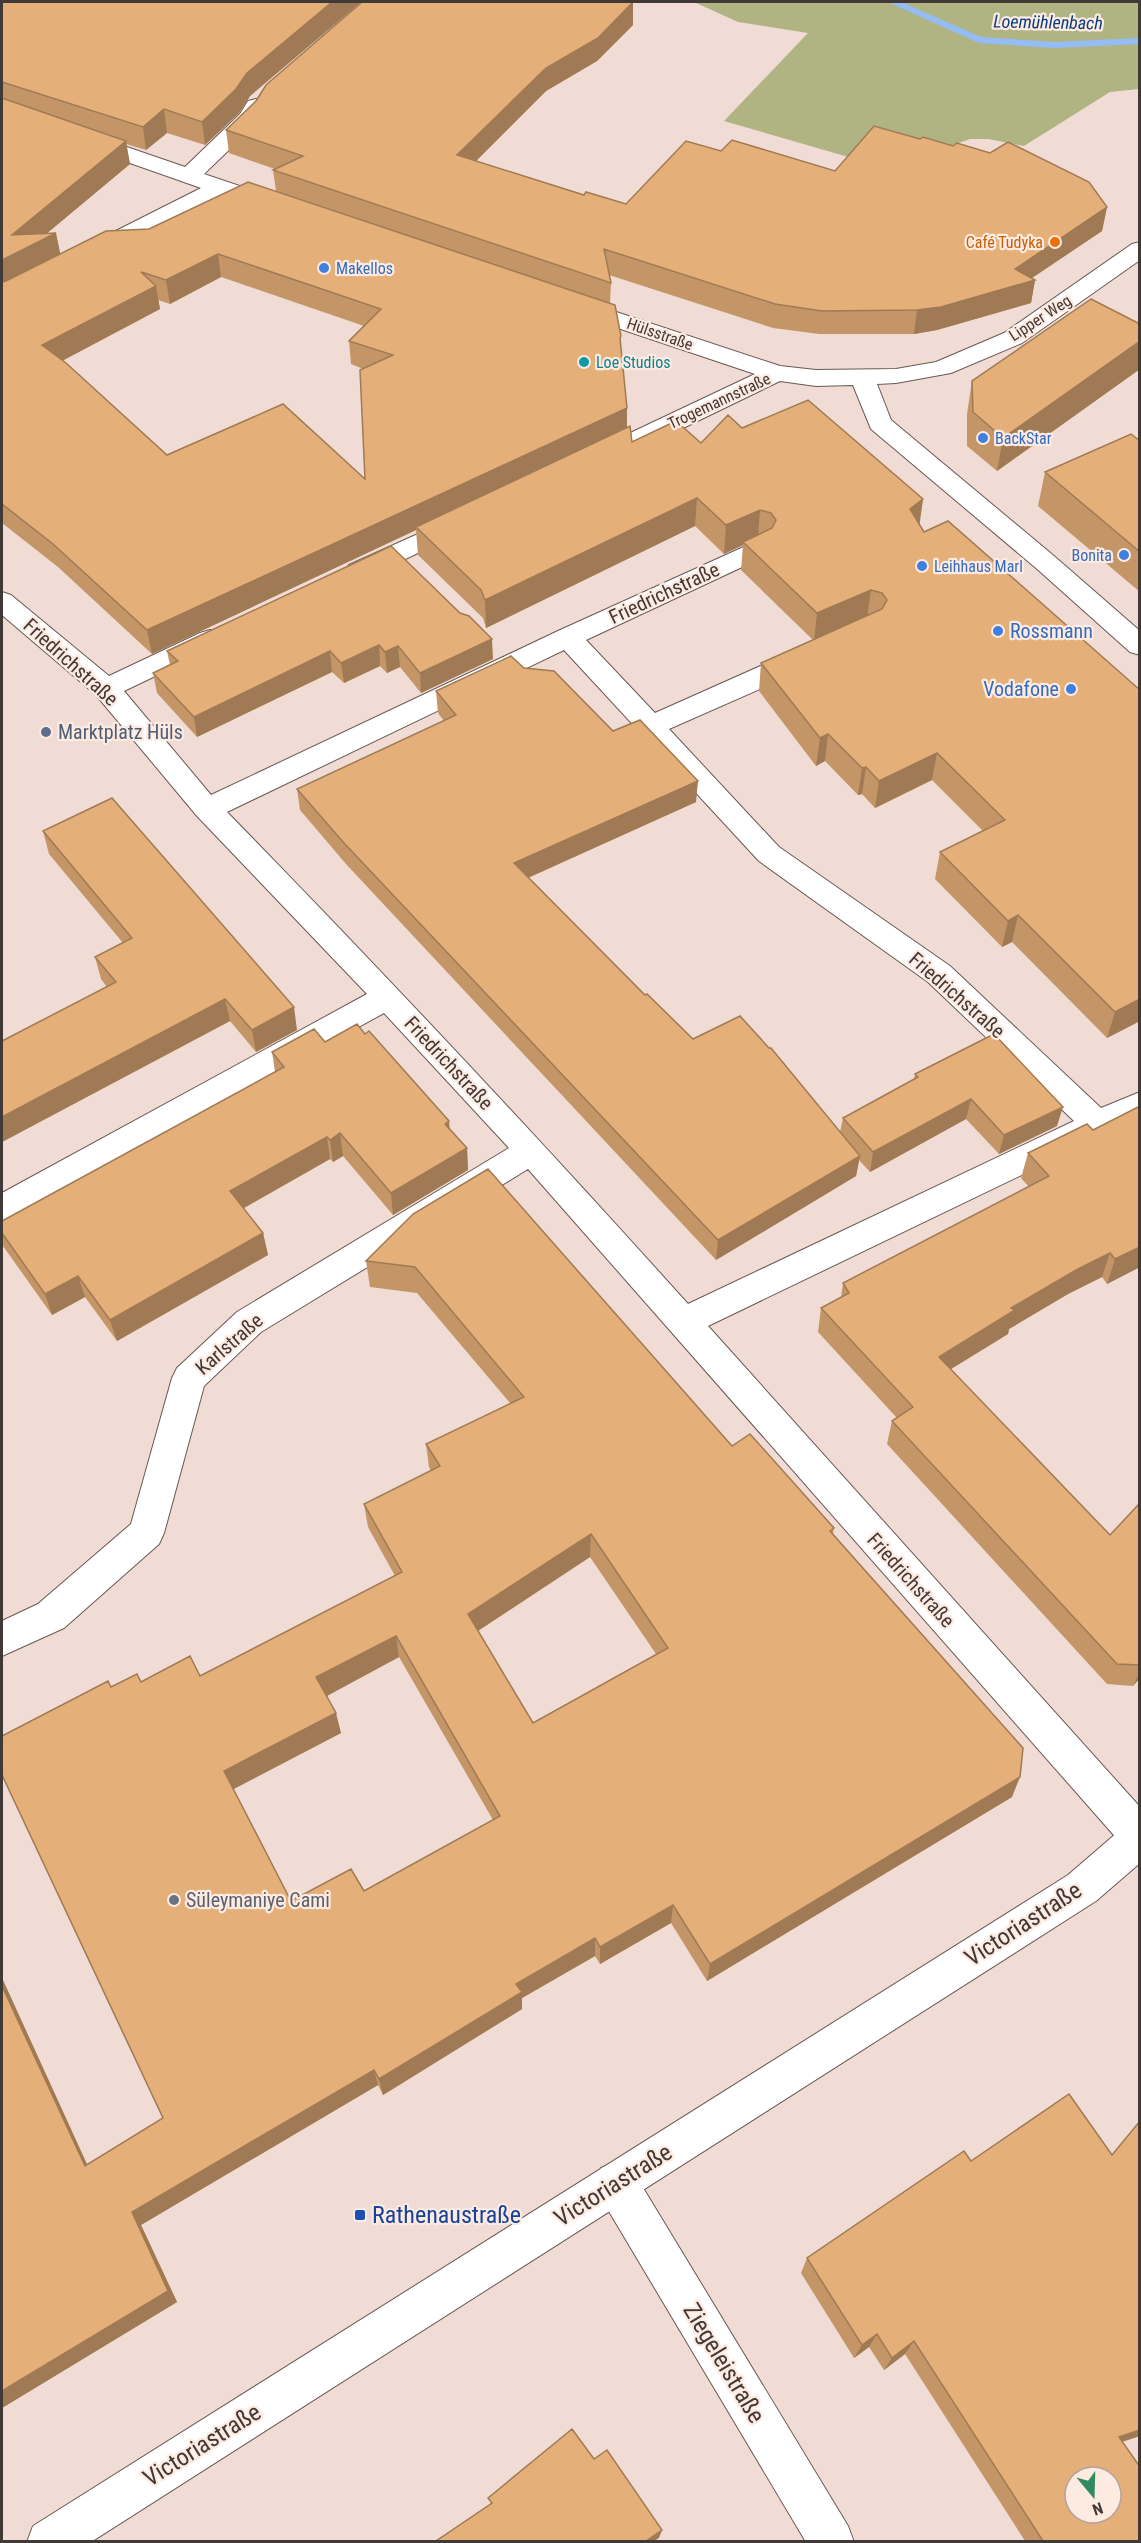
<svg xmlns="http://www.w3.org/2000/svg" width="1141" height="2543" font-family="'Roboto Condensed',sans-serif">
  <rect width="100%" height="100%" fill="#f0dcd4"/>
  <!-- green -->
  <path fill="#b0b483" d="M694 2H1139V89L1110 92 1024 146 988 139H970L925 155 855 159 724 121 808 33 738 22Z"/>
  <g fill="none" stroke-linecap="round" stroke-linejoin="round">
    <!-- stream -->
    <path fill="#94bcf6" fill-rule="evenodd" d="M888 2H901L981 37 1054 42 1140 38V44L1054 48 979 43Z"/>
    <defs>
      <path id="minor" d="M256 99 264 101 267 106 257 123 204 174 281 200 284 205 281 210C263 214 239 201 222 195L96 257 88 255 84 250 88 245 201 188 2 118V104L185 167 240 114 248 101Z
        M1140 242V260L1022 343 951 373 896 383 877 384 891 420 1054 556 1140 631V655L1130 652 1036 568 871 429 853 385 816 386 780 381 644 447 635 449 626 447 622 441 626 435 755 374 567 311 563 306 567 301 575 299 583 301 780 366 816 370 896 369 936 362 1004 333 1132 244Z
        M458 516 467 518 471 524 467 530 367 577 358 580 349 577 345 571 349 565Z
        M759 540 768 543 772 549 768 555 586 640 655 713 792 652 802 650 812 652 816 659 812 666 669 729 779 847 950 966 1101 1108 1140 1092V1118L708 1326 1140 1807V1854L1126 1849 528 1169 261 1332 204 1386 164 1533 159 1544 64 1628 2 1656V1621L38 1604 131 1524 172 1378 177 1368 237 1312 509 1148 384 1013 13 1217 2 1221V1193L367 994 197 816 96 695 2 615V592L11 595 109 676 200 633 210 630 220 633 223 639 220 645 124 691 211 795 558 631ZM564 650 759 861 928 982 1074 1121 688 1304C538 1137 384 973 227 812Z
        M616 2162 631 2168 848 2526 854 2542H806L601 2198 595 2183 601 2168Z"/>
      <path id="major" d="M1140 1820V1863L1096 1901 91 2542H27L33 2526 1068 1875 1126 1825Z"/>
    </defs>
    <!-- minor casing -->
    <use href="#minor" stroke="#695952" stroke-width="2"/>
    <!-- major casing -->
    <use href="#major" stroke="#695952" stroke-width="2"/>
    <!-- minor -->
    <use href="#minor" fill="#fff" fill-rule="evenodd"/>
    <!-- major -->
    <use href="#major" fill="#fff" fill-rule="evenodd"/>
  </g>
  <!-- wall -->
  <path fill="#c49667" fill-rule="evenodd" d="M2 2H361L250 96 239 113 205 145 167 133 146 150 126 144 130 164 47 233 60 254 149 229 276 191 273 170 275 169 229 153 226 130 633 2V25L597 61 546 91 476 161 584 195 626 204 721 151 835 171 1107 207 1102 231 1032 278 1035 280 1031 303 937 330 914 334H819L773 328 609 275 611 283 610 304 621 336V352L627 428 632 442 701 443 742 428 923 499 919 524 924 532 1140 690V1021L1107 1038 1012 942 1002 947 935 879 940 852 983 831 932 780 875 808 862 794 858 795 825 761 816 766 759 691 761 663 813 640 741 570 743 545 724 554 695 526 486 628 483 618 418 555 416 530 152 654 58 567 2 523ZM221 277 364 326 349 341 351 364 363 369 365 479 167 455 63 360 160 309 158 300 170 304Z
    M1140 324V369L997 471 967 446V414L972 381Z
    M1140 441V592L1038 506 1045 472Z
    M391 546 493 659 421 693 400 667 387 673 380 666 344 683 332 672 197 737 157 693 153 673 170 665 167 651Z
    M524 668 613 731 696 802 528 878 645 995 693 1039 840 1132 843 1118 914 1079 915 1074 1057 1126 999 1154 966 1119 870 1172 859 1160 856 1176 716 1260 346 864 300 810 297 789 444 721 438 713 436 691Z
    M43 831 297 1030 256 1052 230 1021 2 1142V1041L107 987 101 979 95 957 123 943 49 854Z
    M325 1042 450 1129 467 1148 468 1170 393 1215 343 1156 333 1162 330 1159 244 1208 263 1233 268 1255 117 1341 85 1297 52 1315 3 1246 2 1242V1221L275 1072 272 1052Z
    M1093 1130 1140 1267 1107 1284 1102 1277 1068 1294 1009 1329 1008 1334 951 1369 1110 1535 1140 1503V1678L1133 1686 1107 1684 887 1444 892 1421 897 1418 818 1332 821 1308 841 1297 843 1283 1029 1187 1021 1178 1028 1153Z
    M413 1214 732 1446 834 1528 833 1534 1012 1797 707 1981 671 1923 600 1964 595 1956 522 1998V2009L383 2095 378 2085 141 2225 177 2302 2 2408V1978L87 2164 163 2118 111 1687 141 1682 200 1676 395 1576 368 1527 364 1504 431 1471 429 1467 426 1444 510 1403 417 1293 370 1287 366 1261ZM590 1557 656 1654 533 1723 478 1631ZM399 1657 493 1820 364 1891 291 1901 233 1789 341 1733 327 1696Z
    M1140 2121V2436L1122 2442 1140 2541H1025L905 2354 884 2370 869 2347 854 2358 801 2273 807 2258 971 2161 1112 2155Z"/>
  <!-- shaded-wall -->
  <path fill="#a07a54" d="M332 2H361L250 96 239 113 205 145 202 122 247 73Z
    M633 2V25L597 61 546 91 458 179 457 155 546 68Z
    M164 109 167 133 146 150 143 127Z
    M126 141 130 164 33 245 56 233 61 257 2 287V260L12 235Z
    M1107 207 1102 231 1026 282 1035 280 1031 303 937 330 914 334 917 310 1015 269Z
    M218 254 221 277 170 304 166 280Z
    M156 286 160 309 47 369 42 345Z
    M1140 341V369L997 471 1003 438Z
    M627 408V431L416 527V530L152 654 147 630Z
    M697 498 695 526 486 628 485 600Z
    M923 499 919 528 910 509Z
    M760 510 758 538 743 542V545L724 554 726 525Z
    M871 590 867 618 814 641 817 613Z
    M492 639 493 659 421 693 420 673Z
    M379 645 380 666 344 683 341 663Z
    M398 646 400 667 387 673 385 652Z
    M330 651 332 672 197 737 194 717Z
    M828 734 825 761 816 766 820 738Z
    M937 753 932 780 875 808 879 781Z
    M866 767 862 794 858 795 862 768Z
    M698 781 696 802 514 884V863Z
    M1018 915 1012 942 1002 947 1008 921Z
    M225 999 230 1021 2 1142V1117Z
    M1140 999V1021L1107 1038 1115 1012Z
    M294 1007 297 1030 256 1052 252 1030Z
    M971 1099 966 1119 870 1172 873 1152Z
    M1063 1107 1057 1126 999 1154 1004 1135Z
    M449 1121 451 1143 445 1124Z
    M340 1133 343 1156 333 1162 330 1140Z
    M327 1137 330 1159 235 1213 230 1191Z
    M467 1148 468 1170 393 1215 391 1193Z
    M860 1156 856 1176 716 1260 718 1240Z
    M263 1233 268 1255 117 1341 110 1320Z
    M1140 1247V1267L1107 1284 1115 1259Z
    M1110 1253 1102 1277 1068 1294 1009 1329 1008 1334 933 1380 939 1357 1011 1308 1076 1270Z
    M78 1276 85 1297 52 1315 45 1294Z
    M591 1534 590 1557 470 1636 468 1614Z
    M396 1636 399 1657 321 1699 316 1677Z
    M1140 1672V1678L1133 1686Z
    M336 1713 341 1733 230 1791 224 1771Z
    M1020 1777 1012 1797 707 1981 710 1964Z
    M673 1905 671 1923 600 1964V1947Z
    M595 1938V1956L522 1998V2009L383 2095 379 2079 516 1984Z
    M2 1978 94 2180 85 2166 2 1986Z
    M374 2070 378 2085 141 2225 177 2302 2 2408V2391L132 2212Z
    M877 2334 869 2347 854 2358 862 2345Z
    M914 2341 905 2354 884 2370 892 2358Z
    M1140 2430V2436L1105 2447 1119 2437Z
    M662 2530 659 2538 654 2541H646Z"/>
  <!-- building -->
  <path fill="#e4af78" stroke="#a07a54" stroke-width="1.5" fill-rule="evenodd" d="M2 2H332L247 73 236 89 202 122 164 109 143 127 2 82Z
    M362 2H633L598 38 546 68 457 155 584 195 586 192 626 204 686 141 721 151 732 140 835 171 874 126 920 139 923 137 953 146 957 143 990 153 1008 142 1089 182 1107 207 1015 269 1035 280 941 307 917 310 822 311 775 304 604 249 611 283 273 170 303 156 226 130 256 101 266 85Z
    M2 98 126 141 12 235 56 233 2 260Z
    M248 182 615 305 621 336 620 338 627 408 147 630 53 544 2 504V282L6 281 106 231 149 229ZM218 254 381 309 349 341 393 355 360 370 365 479 283 404 167 455 66 363 42 345 156 286 141 272 166 280Z
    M1091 299 1140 324V341L1003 438 973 412 972 381Z
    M808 400 923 499 910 509 924 532 948 521 1140 690V999L1115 1012 1018 915 1008 921 940 852 1005 820 937 753 879 781 866 767 862 768 828 734 820 738 761 663 882 609 887 600 882 593 871 590 817 613 743 542 772 528 776 520 771 513 760 510 726 525 697 498 485 600 481 590 416 527 630 426 632 442 676 421 701 443 728 415 742 428Z
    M1131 434 1140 441V552L1045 472Z
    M391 546 460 613 469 616 492 639 420 673 398 646 385 652 379 645 341 663 330 651 194 717 153 673 178 661 167 651Z
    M511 656 524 668 554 671 613 731 640 720 698 781 514 863 645 995 647 994 693 1039 740 1016 769 1048H771L860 1156 718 1240 344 843 297 789 456 715 436 691Z
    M112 798 294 1007 252 1030 225 999 2 1117V1041L116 982 95 957 132 938 43 831Z
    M357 1024 365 1034 369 1031 449 1121 445 1124 467 1148 391 1193 340 1133 330 1140 327 1137 230 1191 263 1233 110 1320 78 1276 45 1294 2 1233V1221L284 1067 272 1052 314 1029 325 1042Z
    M994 1034 1063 1107 1004 1135 971 1099 873 1152 843 1118 918 1077 915 1074Z
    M1140 1106V1247L1115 1259 1110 1253 1076 1270 1011 1308 1015 1310 939 1357 1110 1535 1140 1503V1665L1117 1664 892 1421 913 1407 821 1308 849 1293 843 1283 1049 1176 1028 1153 1087 1124 1093 1130Z
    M488 1169 732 1446 750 1434 834 1528 830 1531 1023 1748 1020 1777 710 1964 673 1905 600 1947 595 1938 516 1984 522 1992 379 2079 374 2070 132 2212 168 2291 2 2391V1986L85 2166 163 2118 2 1775V1736L108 1681 111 1687 137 1674 141 1682 190 1656 200 1676 402 1572 364 1504 440 1466 426 1444 524 1397 415 1267 366 1261 413 1214ZM591 1534 668 1648 533 1723 468 1614ZM396 1636 500 1816 364 1891 351 1869 291 1901 224 1771 336 1713 316 1677Z
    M1069 2094 1112 2155 1140 2121V2430L1119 2437 1140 2467V2541H1043L914 2341 892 2358 877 2334 862 2345 807 2258 964 2151 971 2161ZM1075 2477H1111V2513H1075Z
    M572 2429 594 2459 607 2450 662 2530 646 2541H436L492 2503 488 2498Z"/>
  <!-- markers -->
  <circle fill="#e8710a" stroke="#fdeae1" stroke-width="2" cx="1055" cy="242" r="6"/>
  <g fill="#3f7fe0" stroke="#fdeae1" stroke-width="2">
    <circle cx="324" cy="268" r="6"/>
    <circle cx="983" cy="438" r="6"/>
    <circle cx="1124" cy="555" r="6"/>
    <circle cx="922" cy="566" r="6"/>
    <circle cx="998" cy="631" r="6"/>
    <circle cx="1071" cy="689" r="6"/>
  </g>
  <circle fill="#0f9aa8" stroke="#fdeae1" stroke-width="2" cx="584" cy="362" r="6"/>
  <circle fill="#5c6f8a" stroke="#fdeae1" stroke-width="2" cx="46" cy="732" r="6"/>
  <circle fill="#6b7280" stroke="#fdeae1" stroke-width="2" cx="174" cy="1900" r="6"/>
  <rect fill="#1a4fb4" stroke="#fdeae1" stroke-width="2" x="354" y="2209" width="12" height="12" rx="3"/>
  <g text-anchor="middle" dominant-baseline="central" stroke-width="4.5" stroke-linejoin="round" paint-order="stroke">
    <!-- far-food labels -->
    <g font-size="16" fill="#c56008" stroke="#fdeae1" text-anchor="end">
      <text x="1043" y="242">Café Tudyka</text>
    </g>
    <!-- far-shop labels -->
    <g font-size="16" fill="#366cbe" stroke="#fdeae1" text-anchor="start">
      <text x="336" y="268">Makellos</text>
      <text x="995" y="438">BackStar</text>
      <text x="1112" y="555" text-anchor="end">Bonita</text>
      <text x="934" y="566">Leihhaus Marl</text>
    </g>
    <!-- far-street labels -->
    <g font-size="16" fill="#413936" stroke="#fdeae1">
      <text transform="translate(1040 318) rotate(-33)">Lipper Weg</text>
      <text transform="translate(660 334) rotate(19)">Hülsstraße</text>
      <text transform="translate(719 401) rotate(-25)">Trogemannstraße</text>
    </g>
    <!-- far-culture labels -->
    <g font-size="16" fill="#0d838f" stroke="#fdeae1" text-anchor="start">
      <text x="596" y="362">Loe Studios</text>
    </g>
    <!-- far-water labels -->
    <g font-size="18" font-style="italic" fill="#073c7f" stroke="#fdeae1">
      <text transform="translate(1048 22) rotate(1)">Loemühlenbach</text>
    </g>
    <!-- street labels -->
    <g font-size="20" fill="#413936" stroke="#fdeae1">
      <text transform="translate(664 593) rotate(-25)">Friedrichstraße</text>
      <text transform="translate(71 662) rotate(42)">Friedrichstraße</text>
      <text transform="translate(957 995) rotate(41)">Friedrichstraße</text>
      <text transform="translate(449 1063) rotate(47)">Friedrichstraße</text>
      <text transform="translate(229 1344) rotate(-41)">Karlstraße</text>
      <text transform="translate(911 1580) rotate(48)">Friedrichstraße</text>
    </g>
    <!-- shop labels -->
    <g font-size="20" fill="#366cbe" stroke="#fdeae1" text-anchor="start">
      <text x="1010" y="631">Rossmann</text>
      <text x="1059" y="689" text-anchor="end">Vodafone</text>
    </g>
    <!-- service labels -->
    <g font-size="20" fill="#4e5e75" stroke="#fdeae1" text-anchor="start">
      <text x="58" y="732">Marktplatz Hüls</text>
    </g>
    <!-- worship labels -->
    <g font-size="20" fill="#5b616d" stroke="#fdeae1" text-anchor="start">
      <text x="186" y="1900">Süleymaniye Cami</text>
    </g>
    <!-- near-street labels -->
    <g font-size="24" fill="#413936" stroke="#fdeae1">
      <text transform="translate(1023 1924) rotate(-33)">Victoriastraße</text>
      <text transform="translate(613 2185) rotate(-32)">Victoriastraße</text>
      <text transform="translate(724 2363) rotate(59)">Ziegeleistraße</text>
      <text transform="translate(202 2445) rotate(-32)">Victoriastraße</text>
    </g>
    <!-- near-transit labels -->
    <g font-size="24" fill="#164399" stroke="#fdeae1" text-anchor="start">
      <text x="372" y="2215">Rathenaustraße</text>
    </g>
  </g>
  <!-- border -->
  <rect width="1141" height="2543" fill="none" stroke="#413936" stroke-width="6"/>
  <!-- north arrow -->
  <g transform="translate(1093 2495) rotate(161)"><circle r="28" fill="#fdeae1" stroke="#b2a39d" stroke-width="1.5"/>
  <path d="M0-4.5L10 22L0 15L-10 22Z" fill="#318b61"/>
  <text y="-9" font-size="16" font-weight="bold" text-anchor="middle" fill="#413936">N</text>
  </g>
</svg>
